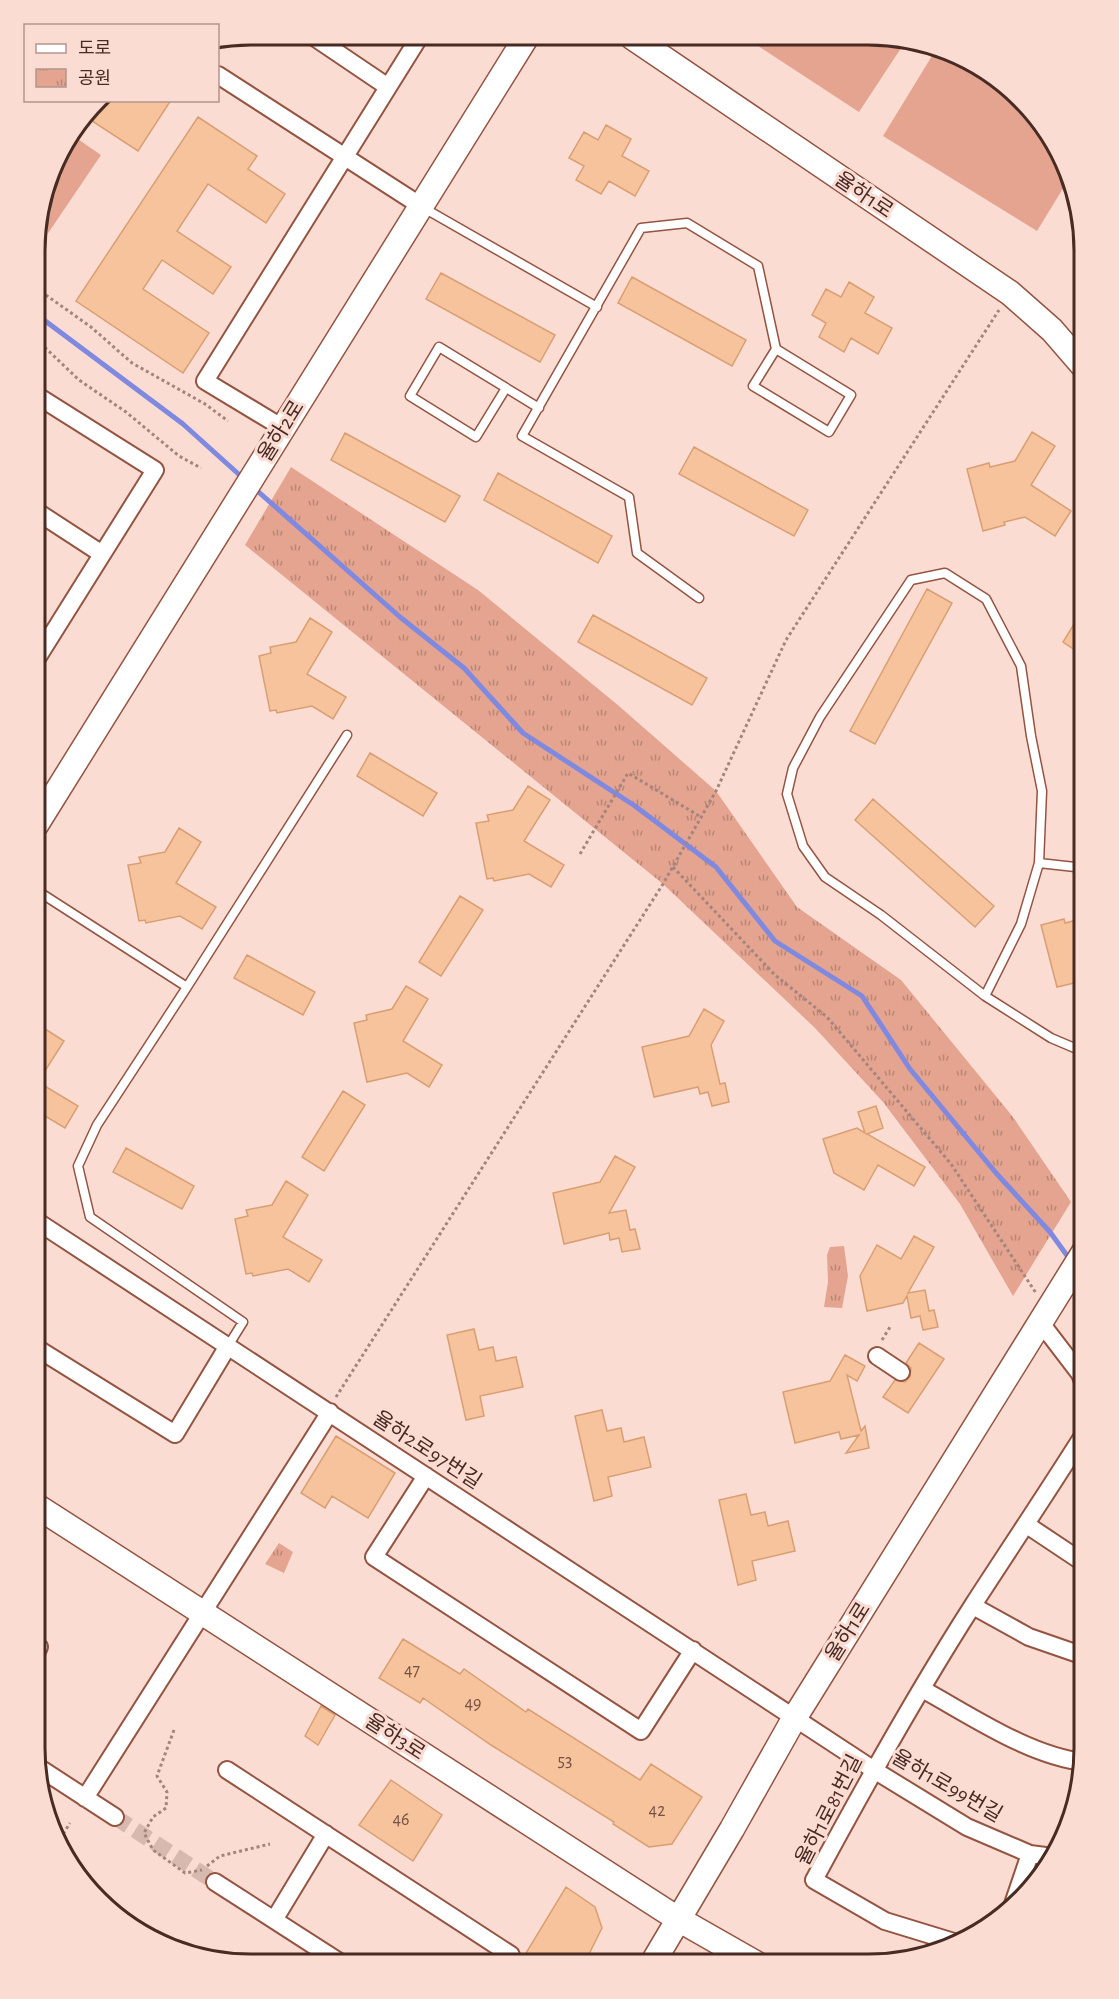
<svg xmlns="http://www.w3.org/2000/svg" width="1119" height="1999" font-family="'Alegreya Sans','Noto Sans KR',sans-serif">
  <defs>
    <pattern id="park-tufts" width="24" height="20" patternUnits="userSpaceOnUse" patternTransform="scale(1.5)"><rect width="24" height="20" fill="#e4a490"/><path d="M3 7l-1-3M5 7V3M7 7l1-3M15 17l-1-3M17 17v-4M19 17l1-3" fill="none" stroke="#bb8675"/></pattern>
  </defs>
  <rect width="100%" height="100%" fill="#fbdcd3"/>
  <!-- park -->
  <path fill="url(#park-tufts)" d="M291 467 478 590 619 706 716 791 797 907 901 980 1013 1117 1071 1202 1013 1296 960 1204 883 1102 815 1028 663 884 245 545Z
    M844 1246 848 1276 842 1308 824 1307 828 1282 827 1255 830 1247Z
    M279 1543 293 1552 284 1573 265 1564Z"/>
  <!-- garden -->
  <path fill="#e4a490" d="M746 38 907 39 859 112Z
    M935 51 1011 88 1070 177 1037 231 883 136Z
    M72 135 101 155 36 251V223L57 155Z"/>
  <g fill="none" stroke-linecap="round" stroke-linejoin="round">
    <!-- stream -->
    <path stroke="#7f89e0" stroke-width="5" d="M36 314 183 424 244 479
      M253 487 400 617 464 668 523 733 635 806 716 867 775 941 862 996 910 1069 996 1173 1050 1232 1071 1261"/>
  </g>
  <!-- building -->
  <path fill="#f6c39d" stroke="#d99f73" stroke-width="1.5" d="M99 100H171L138 151 86 117Z
    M198 117 257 156 248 169 285 194 266 223 208 184 177 231 231 267 213 294 162 260 143 289 209 333 183 373 76 301Z
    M606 125 631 139 622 156 649 171 635 196 609 181 601 194 576 180 584 166 569 158 584 132 598 140Z
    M441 273 555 335 540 362 426 299Z
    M632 277 746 340 732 366 618 303Z
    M849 282 874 297 865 313 892 328 878 354 851 338 844 352 819 337 826 323 812 315 826 289 841 297Z
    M1032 432 1055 446 1031 485 1071 511 1055 536 1025 517 1004 522 1005 525 983 531 967 469 989 463 990 467 1015 461Z
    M345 433 460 496 445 522 331 460Z
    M694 447 808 510 794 536 679 474Z
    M498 473 612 536 598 563 484 500Z
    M927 589 952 603 875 744 850 731Z
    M593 615 707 678 692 705 578 642Z
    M310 618 332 632 307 674 346 697 333 719 312 706 277 713 276 710 270 711 259 656 271 653 270 647 296 642Z
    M1074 624 1084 630V656L1063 642Z
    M370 753 437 793 423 816 357 776Z
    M528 786 550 800 524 841 564 865 551 887 529 874 494 881 493 878 487 879 476 823 489 821 487 815 513 810Z
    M873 799 994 906 975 927 855 820Z
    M179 828 201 842 176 883 216 907 202 929 180 916 146 923 145 920 139 921 128 865 141 863 139 857 165 852Z
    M460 896 483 910 441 976 419 962Z
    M1064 919 1065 923 1081 919 1082 923 1084 922V977L1078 978 1079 982 1057 987 1041 925Z
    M247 955 315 992 303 1015 234 978Z
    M406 986 428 999 403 1041 442 1065 429 1087 407 1073 367 1082 354 1023 367 1020 366 1015 392 1009Z
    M704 1009 724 1021 711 1045 720 1084 725 1083 729 1102 712 1106 708 1092 700 1094 698 1087 654 1097 642 1047 689 1036Z
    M42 1027 64 1041 38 1082 78 1106 65 1128 35 1110V1037Z
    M343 1091 365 1105 324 1171 302 1157Z
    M876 1106 883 1128 867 1134 925 1167 914 1186 878 1165 864 1190 834 1173 823 1139 857 1128 865 1133 858 1112Z
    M126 1148 194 1186 182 1209 113 1172Z
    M615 1156 635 1167 609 1213 626 1210 630 1230 635 1229 640 1249 622 1252 619 1238 610 1240 609 1233 564 1244 553 1193 600 1182Z
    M286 1181 308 1195 283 1237 322 1260 309 1282 288 1269 253 1276 252 1273 246 1274 235 1219 248 1216 246 1210 272 1205Z
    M914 1236 934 1247 908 1293 925 1290 929 1311 934 1310 938 1327 923 1330 920 1316 911 1318 907 1296 903 1303 867 1311 860 1276 877 1245 901 1259Z
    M474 1329 479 1350 493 1347 496 1361 516 1357 523 1387 480 1396 484 1416 466 1420 447 1335Z
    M919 1343 944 1359 908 1413 883 1397 895 1380 905 1382 910 1377 911 1368 906 1363Z
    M845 1355 865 1366 857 1381 847 1375 861 1431 865 1426 869 1448 846 1453 859 1435 841 1439 839 1432 795 1443 783 1392 830 1381Z
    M602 1410 607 1431 621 1428 624 1442 644 1437 651 1467 608 1477 612 1496 594 1501 575 1416Z
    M336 1436 395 1473 368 1518 332 1496 325 1508 301 1493Z
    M746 1494 751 1515 765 1512 768 1526 788 1521 795 1551 752 1561 756 1580 738 1585 719 1500Z
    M403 1639 460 1674 464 1669 526 1712 528 1709 640 1780 651 1764 702 1797 672 1844 649 1847 613 1824 614 1822 491 1745 423 1698 420 1703 379 1678Z
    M321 1706 335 1715 318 1745 305 1736Z
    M391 1780 442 1815 413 1861 359 1825Z
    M566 1887 595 1907 602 1928 584 1964 520 1963Z"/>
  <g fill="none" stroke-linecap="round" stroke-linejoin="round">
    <!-- street-tunnel -->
    <path stroke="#d7b9b0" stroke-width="16" stroke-dasharray="16 8" stroke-linecap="butt" d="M115 1817 215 1882"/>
    <defs>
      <path id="lane" d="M422 207 597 307
        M506 388 476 437 410 396 439 347 539 408
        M699 598 637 553 629 497 522 436 641 228 687 223 758 266 776 349 851 395 829 432 753 386 776 349
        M1039 863 1042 791 1031 736 1021 666 986 599 945 573 911 580 820 717 793 768 787 794 803 846 825 877 881 915 985 996 1051 1038 1084 1052
        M36 890 187 987
        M985 996 1021 924 1039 863 1084 868
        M228 1346 243 1322 90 1217 78 1166 97 1125 187 987 347 735"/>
      <path id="street" d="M311 35 388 87
        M218 75 421 206
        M283 428 205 381 420 36
        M36 511 102 554
        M36 660 155 470 36 395
        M35 1220 874 1770 967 1827 1030 1854 1053 1857
        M1041 1323 1080 1374 1084 1384
        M35 1347 175 1434 228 1346
        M877 1356 901 1372
        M426 1476 374 1557 641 1731 693 1650
        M1027 1525 1084 1563
        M973 1606 1029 1637 1084 1656
        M35 1655 39 1647 35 1644
        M922 1689C970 1715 1029 1756 1084 1762
        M38 1767 115 1817
        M227 1770 511 1955 505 1963
        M85 1798 330 1412
        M215 1882 341 1963
        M1012 1907 1030 1854
        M274 1920 326 1834
        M957 1943 885 1921 814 1880C864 1787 916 1694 973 1605 1010 1548 1048 1491 1084 1434"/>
      <path id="secondary" d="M632 37 1010 293 1052 330 1084 367
        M36 825 527 36
        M35 1505 678 1919 757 1964
        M652 1964 732 1829 795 1717 1084 1252"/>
    </defs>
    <!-- lane casing -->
    <use href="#lane" stroke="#945441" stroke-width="11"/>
    <!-- street casing -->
    <use href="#street" stroke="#945441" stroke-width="20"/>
    <!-- secondary casing -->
    <use href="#secondary" stroke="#945441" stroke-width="27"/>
    <!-- path -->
    <path stroke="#a3857d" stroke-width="3" stroke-dasharray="3 3" stroke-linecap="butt" d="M36 288 91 327 132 363 205 404 228 421
      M36 339 79 380 126 412 179 456 201 468
      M580 854 628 773 701 817
      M673 867 775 975 827 1017 951 1164 1036 1293
      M882 1340 890 1327
      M336 1397 663 884 716 791 786 640 999 310
      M174 1730 157 1776 167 1792 166 1808 153 1817 144 1833 153 1850 185 1873 202 1870
      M60 1839 70 1823
      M207 1866 220 1856 270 1844"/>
    <!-- lane -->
    <use href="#lane" stroke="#fff" stroke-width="8"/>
    <!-- street -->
    <use href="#street" stroke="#fff" stroke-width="16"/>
    <!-- secondary -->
    <use href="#secondary" stroke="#fff" stroke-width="24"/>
  </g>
  <g text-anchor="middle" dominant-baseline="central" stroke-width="6" stroke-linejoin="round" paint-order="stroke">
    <!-- number labels -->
    <g font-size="18" fill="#745142">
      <text x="412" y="1671">47</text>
      <text x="473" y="1704">49</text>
      <text x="565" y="1761">53</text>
      <text x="657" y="1811">42</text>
      <text x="401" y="1820">46</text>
    </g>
    <!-- street labels -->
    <g font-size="21" fill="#482b23" stroke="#fbdcd3">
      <text transform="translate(864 195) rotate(34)">율하1로</text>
      <text transform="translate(281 431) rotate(-58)">율하2로</text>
      <text transform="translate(427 1450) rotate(33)">율하2로97번길</text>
      <text transform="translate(848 1632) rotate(-58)">율하1로</text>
      <text transform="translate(395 1737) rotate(33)">율하3로</text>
      <text transform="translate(947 1786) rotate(30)">율하1로99번길</text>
      <text transform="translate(829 1810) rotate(-63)">율하1로81번길</text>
    </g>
  </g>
  <!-- crop -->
  <path d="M0 0H1119V1999H0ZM251 45H868A206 206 0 0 1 1074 251V1748A206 206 0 0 1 868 1954H251A206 206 0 0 1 45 1748V251A206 206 0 0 1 251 45Z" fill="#fbdcd3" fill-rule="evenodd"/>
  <path fill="none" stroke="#482b23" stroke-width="3" d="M251 45H868A206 206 0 0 1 1074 251V1748A206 206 0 0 1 868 1954H251A206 206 0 0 1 45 1748V251A206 206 0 0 1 251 45Z"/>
  <!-- legend -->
  <rect x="24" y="24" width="195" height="78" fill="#fbdcd3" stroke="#b3958d" stroke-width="1.5"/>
  <rect x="36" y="44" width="30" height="9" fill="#ffffff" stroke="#b3958d" stroke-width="1.5"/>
  <text x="78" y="54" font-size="18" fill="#482b23">도로</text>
  <rect x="36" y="69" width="30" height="18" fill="url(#park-tufts)" stroke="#b3958d" stroke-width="1.5"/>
  <text x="78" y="84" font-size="18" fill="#482b23">공원</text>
</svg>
